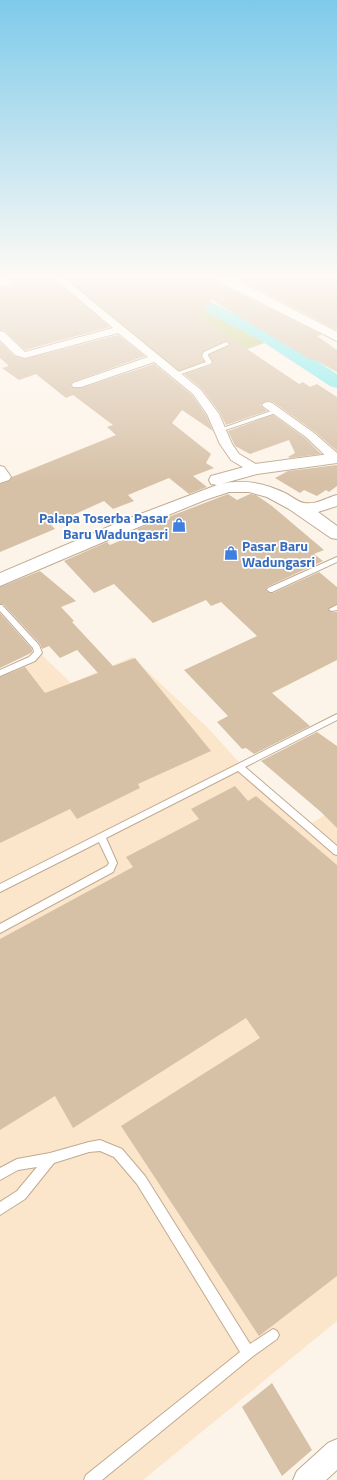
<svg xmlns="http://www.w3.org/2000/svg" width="337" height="1480" font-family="'Titillium Web',sans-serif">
  <rect width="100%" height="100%" fill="#fdf4e9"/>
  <!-- built -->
  <path fill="#fce6cb" d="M42 655 71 683 132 657 206 726 238 761 312 823 337 808V1321L143 1480H0V673Z"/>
  <!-- green -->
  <path fill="#c5cb84" d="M58 278H155L273 340 176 374Z"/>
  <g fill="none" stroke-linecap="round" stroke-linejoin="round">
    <!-- river -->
    <path fill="#7febee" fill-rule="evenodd" d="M174 284 180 286 275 334 337 374V388L330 386 263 342 168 292 166 289 168 286Z"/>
  </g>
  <!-- building -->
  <path fill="#d6c0a6" d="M7 278H53L110 327 25 350 5 331 0 330V286L13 283Z
    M67 278H215L217 282 322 335 317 336 337 350V372L313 359 311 360 212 300 201 318 299 384 303 382 310 387 317 384 337 397V451L315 432 273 402 268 401 264 402 260 405 267 411 226 425 220 413 202 389 184 374 211 365 213 362 210 355 229 346 230 343 225 341 203 351 201 355 204 361 179 370Z
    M236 278H337V329L336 330Z
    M118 335 145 356 73 382 71 384 72 388H81L154 364 192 395 206 415 213 431 182 410 172 423 211 454 206 463 214 468 193 476 207 487 189 494 169 478 128 495 134 501 113 509 104 501 51 525 55 529 0 552V484L9 481 12 477 116 435 107 427 113 425 73 395 66 398 36 374 19 380 2 368 9 366 0 358V342L14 356 25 359Z
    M273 415 305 438 321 454 290 458 288 457 295 453 289 440 250 454 235 446 228 431Z
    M337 465V486L329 492 326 490 317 496 304 490 300 493 275 478 288 471Z
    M228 494 237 500 250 494 256 495 272 506 324 550 314 554 323 561 267 587 266 591 273 593 319 572 337 587V604L328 609 331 612H337V660L272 693 310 726 254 754 246 748 242 749 217 722 228 716 184 670 257 636 221 602 211 606 206 600 153 623 114 584 94 593 64 561 107 542 110 545 140 532 137 529Z
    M40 571 76 601 61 607 74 621 72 622 113 666 135 658 211 751 138 784 140 788 77 819 70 809 0 843V677L25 667 45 693 98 673 77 650 60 658 49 646 42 649 40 644 3 604H0V587Z
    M0 613 32 649V652L29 654 0 668Z
    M317 732 337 746V828L321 812 261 761Z
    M235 786 248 801 256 796 337 865V1276L259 1336 121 1126 260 1038 246 1018 73 1128 55 1096 0 1130V939L133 867 126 857 199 819 191 809Z
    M272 1383 312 1450 282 1476 242 1407Z"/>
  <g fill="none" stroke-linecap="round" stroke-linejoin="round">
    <defs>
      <path id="lane" d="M226 342 229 344 228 345 208 354V356L212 362 210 364 178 375 173 374 206 362 202 356 204 352Z
        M277 409 280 411 279 412 222 431 217 430Z
        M337 557V562L272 592H270L267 590 268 588Z
        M0 605H2L39 645 42 653 35 661 0 676V670L29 657 34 652 33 648 0 611Z
        M337 605V610L331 611 329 609Z
        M337 714V720L245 767 337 846V855L334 854 238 771 106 838 117 863 113 872 0 933V924L107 866 109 863 99 842 0 892V884Z
        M100 1140 122 1149 145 1176 250 1344 273 1329 277 1331 279 1335 277 1339 252 1357 102 1480H84L86 1475 240 1352 137 1184 114 1157 100 1151 89 1152 54 1163 25 1199 0 1215V1202L17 1191 37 1167 18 1170 0 1180V1168L17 1159 50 1153 89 1142Z"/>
      <path id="street" d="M54 278H64L201 390 219 414 232 444 239 454 259 466 261 469 259 472H251L231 460 220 444 207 414 193 394 154 362 81 387H73L72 385 73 383 148 357 118 333 25 358 15 355 0 340V331L4 332 25 352 113 328Z
        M268 402 272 403 314 433 337 453V461H331L306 437 264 407 262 405 264 403Z
        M0 466 4 467 11 477 9 480 0 483Z
        M337 1439V1470L326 1480H293L297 1471 328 1443Z"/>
      <path id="secondary" d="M216 278H232L337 332V341L218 281Z
        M337 453V463L257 474 221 484C243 479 264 483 285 493 291 496 298 502 304 503 316 505 326 498 337 495V506L318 512 337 526V539L331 538 289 509 267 497 249 492H229L205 500 134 529 0 586V573L122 521 217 485 211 484 209 480 211 476 255 464Z"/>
    </defs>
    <!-- lane casing -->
    <use href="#lane" stroke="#c0aa90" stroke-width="2"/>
    <!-- street casing -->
    <use href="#street" stroke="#c0aa90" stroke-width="2"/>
    <!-- secondary casing -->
    <use href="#secondary" stroke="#c0aa90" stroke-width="2"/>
    <!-- lane -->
    <use href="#lane" fill="#fff" fill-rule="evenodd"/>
    <!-- street -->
    <use href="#street" fill="#fff" fill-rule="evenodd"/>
    <!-- secondary -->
    <use href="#secondary" fill="#fff" fill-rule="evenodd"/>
  </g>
  <!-- sky -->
  <linearGradient id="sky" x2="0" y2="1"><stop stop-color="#7ecaea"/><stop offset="0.57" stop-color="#fefaf5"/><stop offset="1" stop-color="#fefaf5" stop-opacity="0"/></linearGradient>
  <rect width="337" height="485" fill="url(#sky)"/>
  <!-- icons -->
  <defs>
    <symbol id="shop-bare" viewBox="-9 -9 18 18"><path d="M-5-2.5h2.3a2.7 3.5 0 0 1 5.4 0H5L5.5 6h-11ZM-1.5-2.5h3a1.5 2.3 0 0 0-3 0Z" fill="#3f7fe0" stroke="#fff" stroke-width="2.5" paint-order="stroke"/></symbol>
  </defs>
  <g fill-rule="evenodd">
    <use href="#shop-bare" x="169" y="515" width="20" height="20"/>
    <use href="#shop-bare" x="221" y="543" width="20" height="20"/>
  </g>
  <g text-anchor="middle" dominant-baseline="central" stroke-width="3.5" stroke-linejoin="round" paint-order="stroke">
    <!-- shop labels -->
    <g font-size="14" font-weight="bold" fill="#366cbe" stroke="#fff" text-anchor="end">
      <text x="168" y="517">Palapa Toserba Pasar<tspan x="168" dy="16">Baru Wadungasri</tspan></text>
      <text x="242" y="545" text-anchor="start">Pasar Baru<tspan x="242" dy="16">Wadungasri</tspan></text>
    </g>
  </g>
</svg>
